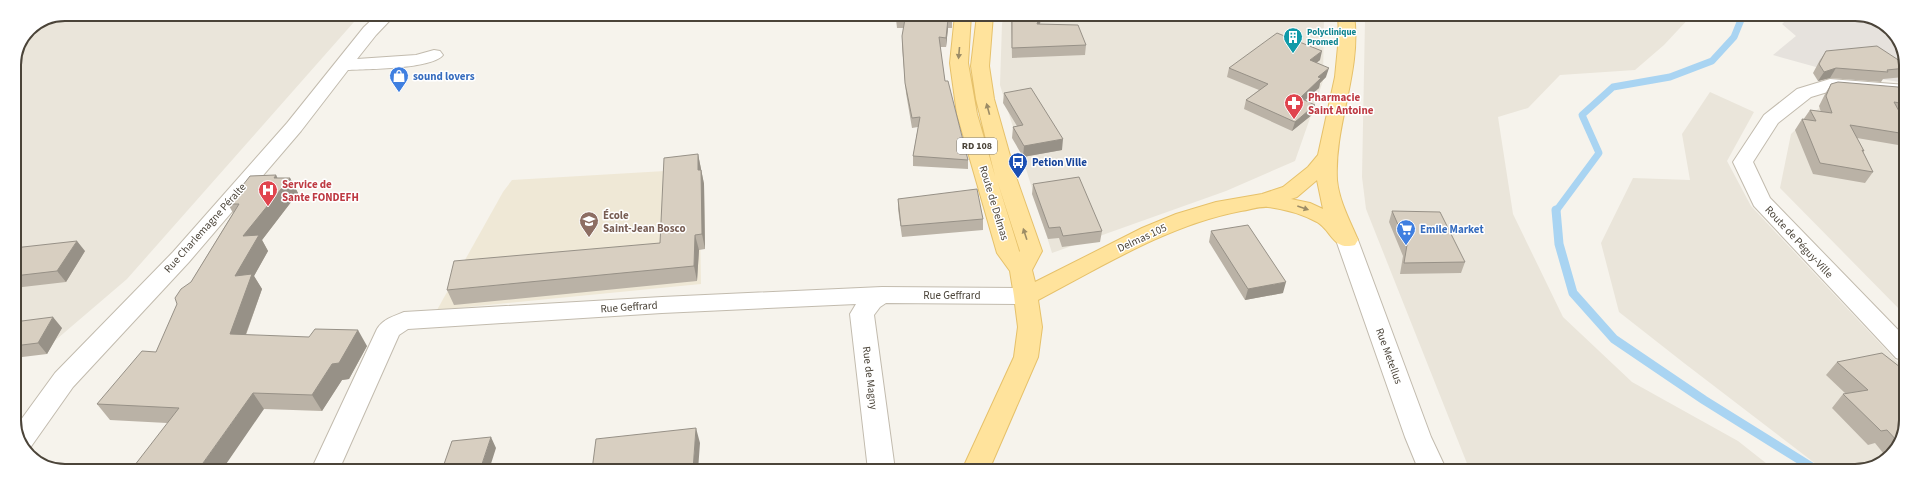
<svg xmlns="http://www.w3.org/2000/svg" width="1920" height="485" font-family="'Source Sans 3',sans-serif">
  <rect width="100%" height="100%" fill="#f6f3ec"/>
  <!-- residential -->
  <path fill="#eae5da" d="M65 14H361L127 279 44 350 14 344V65L29 29Z
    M1004 15H1324L1323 81 1295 161 1226 191 1052 253 1000 85 1002 24Z
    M1363 15H1692L1664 45 1635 70 1560 75 1528 108 1498 117 1513 214 1563 317 1632 382 1738 441 1776 471H1470L1366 209 1362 177 1365 20Z
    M1710 92 1754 112 1727 161 1751 206 1905 370V430L1888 458 1855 471H1825L1684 363 1619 312 1601 243 1633 178 1690 180 1682 134Z
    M1831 97 1906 99 1905 315 1780 188 1791 134Z"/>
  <!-- industrial -->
  <path fill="#e6e2dd" d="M1779 15H1865L1893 32 1906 62V83L1834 72 1773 55 1796 36 1782 24 1787 19Z"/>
  <!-- education -->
  <path fill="#efe8d6" d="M699 169 701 284 437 310 503 192 512 180Z"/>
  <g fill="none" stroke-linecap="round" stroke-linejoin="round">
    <!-- stream-far1 -->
    <path stroke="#a9d4f2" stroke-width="7" d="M1556 211 1599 153 1582 115 1613 87 1670 77 1712 61 1734 37 1743 15"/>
    <!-- stream -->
    <path stroke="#a9d4f2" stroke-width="9" d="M1556 210 1559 244 1573 293 1614 339 1704 400 1818 471"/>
    <defs>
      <path id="minor" d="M378 14H396L376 35 357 59 416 55 434 50 440 51 443 55C433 69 367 69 348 70L301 131 189 262 73 387 30 448 25 449 15 428 55 373 173 252 287 123 364 27Z
        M1830 79 1906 85V97L1831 91 1811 97 1778 123 1753 162 1770 198 1905 337V361L1896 358 1754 206 1733 162 1764 115 1797 89Z
        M1347 233 1355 235 1358 240 1431 437 1447 471H1419L1405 437 1336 240 1339 235Z
        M882 287 1026 288 1034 290 1038 296 1034 302 1026 304 886 303 880 307 874 315 895 470H868L850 314 856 304 662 313 408 329 399 335 339 470H311L377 329C383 319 394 316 404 312L662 297Z"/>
      <path id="major" d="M955 15H971L968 63 977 114 995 176 976 99 971 66 977 15H993L989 66 994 99 1016 177 1042 251 1032 270 1035 282 1142 228 1176 214 1216 202 1262 194 1283 187 1308 167 1318 155 1335 77 1339 36 1338 15H1354C1362 71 1334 124 1337 180 1339 201 1350 221 1358 240L1355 245C1333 251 1332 231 1317 222 1302 214 1284 209 1268 207 1260 206 1249 210 1241 211 1168 225 1103 266 1038 300L1042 327 1038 357 989 470H962L1014 357 1018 327 1014 296 1010 271 997 253 957 114 950 63ZM997 180 1020 251 1019 252V251ZM1317 180 1323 209 1310 203 1291 199 1297 197Z"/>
    </defs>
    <!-- minor casing -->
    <use href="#minor" stroke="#c2bbae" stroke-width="2"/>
    <!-- major casing -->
    <use href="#major" stroke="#e6c16a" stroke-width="2"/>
    <!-- minor -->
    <use href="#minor" fill="#fff" fill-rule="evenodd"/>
    <!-- major -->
    <use href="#major" fill="#ffe39c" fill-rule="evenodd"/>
  </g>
  <!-- wall -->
  <path fill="#bab2a6" d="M952 15V28H948L946 47H940L945 81 968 160V169L913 166V156L918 127 912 128 906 93 902 46 904 28H897L896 19Z
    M1011 15H1042L1040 24 1086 45 1085 55 1012 58Z
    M1826 51 1906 65V75L1904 77 1883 79 1881 82 1830 78 1818 81 1813 73 1820 60Z
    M1320 60 1316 63 1326 77 1320 83 1319 88 1305 100 1315 105 1313 114 1292 131 1244 109 1246 100 1259 90 1227 77 1229 68Z
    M1831 84 1906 99V110L1902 115H1901L1906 124V143L1904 146 1857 138 1864 151 1863 152 1873 172 1865 183 1813 174 1795 130 1802 119 1803 120 1810 110 1821 112 1819 106 1825 94Z
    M1004 93 1062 150 1023 157 1012 138 1013 127 1017 126 1003 103Z
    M698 154 704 184 705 249 699 250 697 281 454 305 447 290 660 243Z
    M276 175 277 178H290L298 193 262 240 268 251 254 276 262 289 246 335 367 346 349 379 342 380 322 411 264 409 167 423 110 420 97 404 156 352 191 282 233 213 228 204Z
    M1033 184 1102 231 1100 242 1062 247 1059 238 1048 239 1032 194Z
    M898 199 983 219V230L902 237 898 209Z
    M1392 211 1465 262 1461 273 1400 274 1403 256 1389 222Z
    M1211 231 1283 293 1245 300 1209 242Z
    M14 248 85 251 66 282 14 288Z
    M14 322 62 328 47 354 14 358Z
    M1837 362 1905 371V430L1888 459 1875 443 1868 445 1832 408 1843 394H1846L1826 375Z"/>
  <!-- shaded-wall -->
  <path fill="#979187" d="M1040 15H1042L1037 34V24Z
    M948 19V28L946 47V38Z
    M1322 51 1320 60 1308 70 1310 60Z
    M1329 68 1326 77 1320 83 1319 88 1297 107 1300 98 1318 77Z
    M1836 68 1830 78 1818 81 1824 72Z
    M1315 105 1313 114 1292 131 1295 122Z
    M1063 139 1062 150 1023 157 1024 146Z
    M698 154 704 184 705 249 702 234 698 170Z
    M276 175 282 187 290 178 298 193 262 240 268 251 254 276 262 289 240 350 230 334 235 276 243 236Z
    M695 235 699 250 697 281 694 266Z
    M77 241 85 251 66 282 57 271Z
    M1286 282 1283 293 1245 300 1248 289Z
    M53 317 62 328 47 354 38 343Z
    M358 330 367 346 349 379 342 380 322 411 312 395 332 364Z
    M253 393 264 409 222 470H198Z
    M696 428 700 443 698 470H693Z
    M491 437 496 448 489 470H480Z"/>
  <!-- building -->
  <path fill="#d8cfc1" stroke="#979187" d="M897 14 952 15V19H948L946 38 939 37 945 81H948L968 160 913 156 920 117 912 118 905 83 902 36 905 19H896Z
    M1012 15H1040L1037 24 1078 25 1086 45 1012 48Z
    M1277 33 1322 51 1310 60 1329 68 1318 77 1321 78 1300 98 1315 105 1295 122 1246 100 1268 84 1229 68Z
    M1877 46 1906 65V68L1887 70 1888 72 1836 68 1824 72 1819 64 1826 51Z
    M1838 82 1898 87 1906 99V104L1894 102 1906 124V134L1850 125 1864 151 1862 150 1873 172 1820 163 1802 119 1816 121 1810 110 1832 113 1826 96 1831 84Z
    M1031 88 1063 139 1024 146 1013 127 1023 125 1004 93Z
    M698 154V170H701L702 234 695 235 694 266 447 290 454 261 660 243 664 158Z
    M276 175 274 178H290L243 236 259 235 235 276 252 274 230 334 309 337 315 329 358 330 339 363 332 364 312 395 253 393 198 470H131L179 408 97 404 142 351 156 352 177 304 175 298 181 289 191 282 239 204H228L250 176Z
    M1079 177 1102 231 1063 236 1060 227 1049 228 1033 184Z
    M977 189 983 219 901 226 898 199Z
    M1392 211 1440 212 1465 262 1404 263 1407 245Z
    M1248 225 1286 282 1248 289 1211 231Z
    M77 241 57 271 14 276V248Z
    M53 317 38 343 14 346V322Z
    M1882 353 1905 371V430L1898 442 1887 430 1881 431 1843 394 1868 390 1837 362Z
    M696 428 693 470H592L596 439Z
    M491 437 480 470H442L452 441Z"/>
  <!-- one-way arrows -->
  <defs><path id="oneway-solid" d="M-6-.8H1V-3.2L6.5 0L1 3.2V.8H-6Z"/></defs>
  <g fill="#9c8c66">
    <use href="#oneway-solid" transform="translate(959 53) rotate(95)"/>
    <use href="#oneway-solid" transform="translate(988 109) rotate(-105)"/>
    <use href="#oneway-solid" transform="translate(1303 208) rotate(19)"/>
    <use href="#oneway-solid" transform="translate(1025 234) rotate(-108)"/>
  </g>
  <!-- icons -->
  <defs>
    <symbol id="building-pin" viewBox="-11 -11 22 30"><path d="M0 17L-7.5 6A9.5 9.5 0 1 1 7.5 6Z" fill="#0f9aa8" stroke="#fff"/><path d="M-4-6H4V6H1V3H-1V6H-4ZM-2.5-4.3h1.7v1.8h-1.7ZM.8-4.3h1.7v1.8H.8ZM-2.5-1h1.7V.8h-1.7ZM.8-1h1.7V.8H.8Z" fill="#fff"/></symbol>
    <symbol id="shop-pin" viewBox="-11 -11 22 30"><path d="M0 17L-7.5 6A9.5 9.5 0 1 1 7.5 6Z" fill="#3f7fe0" stroke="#fff"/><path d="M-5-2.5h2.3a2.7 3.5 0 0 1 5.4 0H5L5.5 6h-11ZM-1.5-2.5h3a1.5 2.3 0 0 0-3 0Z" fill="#fff"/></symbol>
    <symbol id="pharmacy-pin" viewBox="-11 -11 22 30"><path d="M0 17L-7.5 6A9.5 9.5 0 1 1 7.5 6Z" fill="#e0444e" stroke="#fff"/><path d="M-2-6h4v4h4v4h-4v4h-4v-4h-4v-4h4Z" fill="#fff"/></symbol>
    <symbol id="bus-pin" viewBox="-11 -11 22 30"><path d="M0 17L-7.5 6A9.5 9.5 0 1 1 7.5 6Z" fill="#1a4fb4" stroke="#fff"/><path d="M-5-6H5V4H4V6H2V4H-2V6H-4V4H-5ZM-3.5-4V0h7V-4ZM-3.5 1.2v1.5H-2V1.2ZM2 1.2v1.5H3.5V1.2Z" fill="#fff"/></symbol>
    <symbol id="hospital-pin" viewBox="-11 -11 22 30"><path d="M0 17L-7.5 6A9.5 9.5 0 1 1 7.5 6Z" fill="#e0444e" stroke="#fff"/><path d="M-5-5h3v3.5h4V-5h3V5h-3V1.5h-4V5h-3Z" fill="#fff"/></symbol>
    <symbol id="school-pin" viewBox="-11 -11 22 30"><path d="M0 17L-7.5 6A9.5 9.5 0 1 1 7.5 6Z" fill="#8d6e63" stroke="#fff"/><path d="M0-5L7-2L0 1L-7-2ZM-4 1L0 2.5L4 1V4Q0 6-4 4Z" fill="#fff"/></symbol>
    <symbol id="supermarket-pin" viewBox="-11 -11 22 30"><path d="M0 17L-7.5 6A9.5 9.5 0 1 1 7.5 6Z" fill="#3f7fe0" stroke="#fff"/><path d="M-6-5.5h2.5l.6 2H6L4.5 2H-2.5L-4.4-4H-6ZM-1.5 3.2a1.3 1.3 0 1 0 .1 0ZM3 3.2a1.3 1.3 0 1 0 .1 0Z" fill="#fff"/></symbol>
  </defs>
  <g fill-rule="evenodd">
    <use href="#building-pin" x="1282" y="26" width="22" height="30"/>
    <use href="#shop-pin" x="388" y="65" width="22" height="30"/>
    <use href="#pharmacy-pin" x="1283" y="92" width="22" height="30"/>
    <use href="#bus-pin" x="1007" y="151" width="22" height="30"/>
    <use href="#hospital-pin" x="257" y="179" width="22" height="30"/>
    <use href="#school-pin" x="578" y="210" width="22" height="30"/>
    <use href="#supermarket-pin" x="1395" y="218" width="22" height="30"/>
  </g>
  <g text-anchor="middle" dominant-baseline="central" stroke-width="3" stroke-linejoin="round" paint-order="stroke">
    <!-- far-culture labels -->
    <g font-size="9" font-weight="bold" fill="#0d838f" stroke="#fff" text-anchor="start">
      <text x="1307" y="32">Polyclinique<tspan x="1307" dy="10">Promed</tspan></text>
    </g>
    <!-- shield labels -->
    <rect fill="#fff" stroke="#817c74" stroke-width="1" x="957" y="138" width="40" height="16" rx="3"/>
    <g font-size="10" font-weight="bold" fill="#4b4439">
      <text x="977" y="146">RD 108</text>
    </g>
    <!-- shop labels -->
    <g font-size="11" font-weight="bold" fill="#366cbe" stroke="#fff" text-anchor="start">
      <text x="413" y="76">sound lovers</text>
      <text x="1420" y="229">Emile Market</text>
    </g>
    <!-- health labels -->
    <g font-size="11" font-weight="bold" fill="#be3a42" stroke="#fff" text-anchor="start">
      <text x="1308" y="97">Pharmacie<tspan x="1308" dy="13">Saint Antoine</tspan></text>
      <text x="282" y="184">Service de<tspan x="282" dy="13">Sante FONDEFH</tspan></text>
    </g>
    <!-- transit labels -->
    <g font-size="11" font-weight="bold" fill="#164399" stroke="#fff" text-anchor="start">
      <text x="1032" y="162">Petion Ville</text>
    </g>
    <!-- street labels -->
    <g font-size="11" fill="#4b4439" stroke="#fff">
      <text transform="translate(994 203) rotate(73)">Route de Delmas</text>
      <text transform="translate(205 228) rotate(-48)">Rue Charlemagne Péralte</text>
      <text transform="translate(1142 238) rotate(-25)">Delmas 105</text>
      <text transform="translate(1799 242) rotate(47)">Route de Péguy-Ville</text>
      <text x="952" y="295">Rue Geffrard</text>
      <text transform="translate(629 307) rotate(-4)">Rue Geffrard</text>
      <text transform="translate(1389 356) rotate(70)">Rue Metellus</text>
      <text transform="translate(870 378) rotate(83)">Rue de Magny</text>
    </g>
    <!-- education labels -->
    <g font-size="11" font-weight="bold" fill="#785e54" stroke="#fff" text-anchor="start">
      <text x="603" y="215">École<tspan x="603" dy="13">Saint-Jean Bosco</tspan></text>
    </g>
  </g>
  <!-- crop -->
  <path d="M0 0H1920V485H0ZM65 21H1855A44 44 0 0 1 1899 65V420A44 44 0 0 1 1855 464H65A44 44 0 0 1 21 420V65A44 44 0 0 1 65 21Z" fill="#fff" fill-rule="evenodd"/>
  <path fill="none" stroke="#4b4439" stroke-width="2" d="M65 21H1855A44 44 0 0 1 1899 65V420A44 44 0 0 1 1855 464H65A44 44 0 0 1 21 420V65A44 44 0 0 1 65 21Z"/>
</svg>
